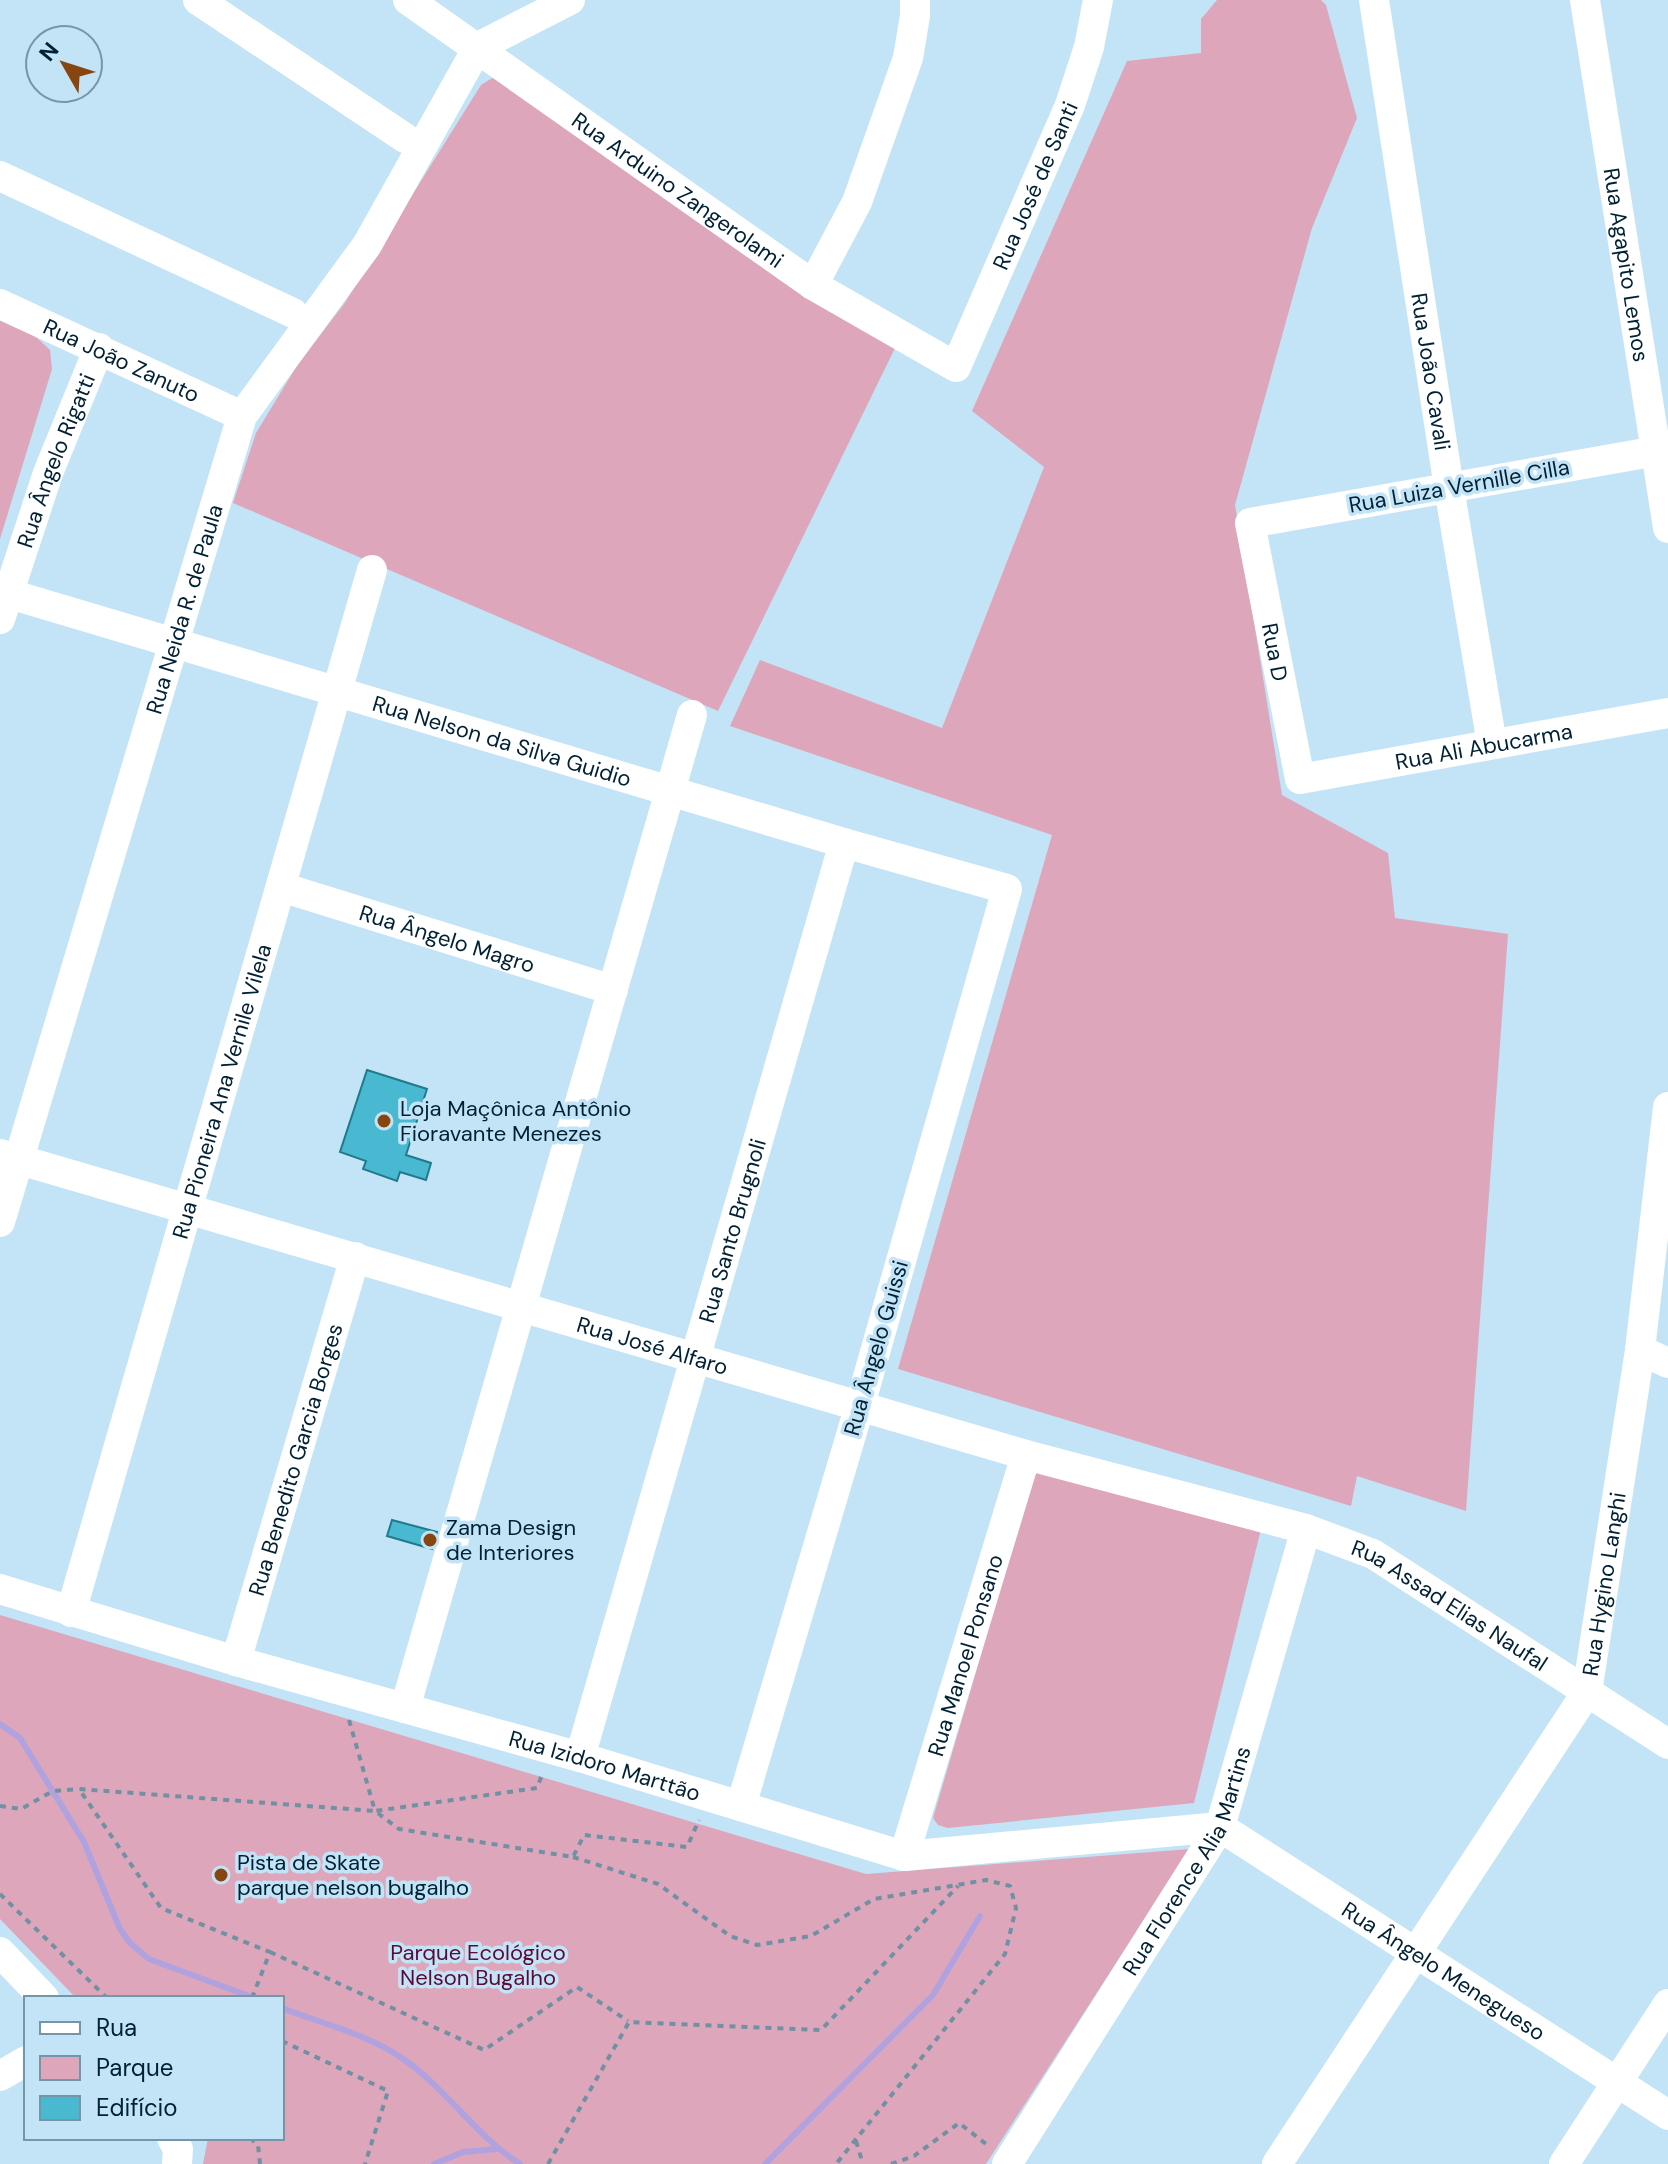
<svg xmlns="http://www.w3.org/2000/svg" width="1668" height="2164" font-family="'DM Sans',sans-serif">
  <rect width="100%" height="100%" fill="#c3e3f6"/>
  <!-- green -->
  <path fill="#dea6bb" d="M1217 0H1321L1326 5 1357 118 1312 228 1235 505 1282 795 1388 853 1395 918 1508 934 1466 1511 1357 1476 1351 1506 898 1369 1052 835 730 726 760 660 942 728 1044 467 972 411 1127 61 1201 53V19Z
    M494 77 895 348 718 711 233 503 256 433 298 364 344 304 481 85Z
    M0 320 34 335 50 350 52 369 0 539Z
    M1036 1468 1261 1529 1194 1803 948 1828 938 1825 933 1818Z
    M0 1615 866 1874 1190 1849 986 2164H203L208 2138H282V1998H76L0 1919Z"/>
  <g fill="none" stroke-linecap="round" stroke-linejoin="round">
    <!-- stream -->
    <path stroke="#b0a2df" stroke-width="6" d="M0 1724 20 1738 84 1842 120 1929 130 1943 149 1959 254 1998
      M282 2008C323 2024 371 2035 406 2061 448 2091 476 2136 520 2164
      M434 2164 463 2152 497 2149
      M765 2164 933 1995 980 1916"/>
  </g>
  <!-- building -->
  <path fill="#49b9d1" stroke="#217a8c" stroke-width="2" d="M367 1070 427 1089 406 1155 431 1163 426 1180 400 1172 397 1181 363 1169 366 1161 340 1152Z
    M392 1520 437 1532 432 1549 387 1536Z"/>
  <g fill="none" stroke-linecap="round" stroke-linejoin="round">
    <!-- path -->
    <path stroke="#7090a3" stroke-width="4" stroke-dasharray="6 6" stroke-linecap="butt" d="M349 1720 375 1811 537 1788 543 1772
      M0 1806 21 1809 53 1791 79 1789
      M573 1857 658 1884 730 1936 757 1945 811 1936 874 1899 986 1880 1010 1886 1016 1908 1005 1954 836 2164
      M0 1894 107 1998
      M270 1952 484 2050 577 1987 628 2021
      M252 1998 270 1952 161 1908 79 1789 375 1811 399 1829 573 1857 584 1835 687 1847 699 1820
      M282 2041 388 2091 365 2164
      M250 2138 258 2145 260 2164
      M856 2141 863 2164
      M548 2164 629 2022 821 2030 958 1886
      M891 2164 914 2156 959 2123 990 2147"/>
    <!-- minor -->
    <g stroke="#fff" stroke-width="30">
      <path d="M198 0 405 138"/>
      <path id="s1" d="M408 0 813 285 956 367 1070 105 1089 47 1098 0"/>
      <path id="s2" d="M1374 0 1449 488 1492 744"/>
      <path id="s3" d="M1585 0 1668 528"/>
      <path d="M478 47 570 0"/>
      <path d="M0 176 293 313"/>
      <path d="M813 285 857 202 908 58 915 16V0"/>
      <path id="s4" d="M0 304 242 416"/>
      <path id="s5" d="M1668 449 1250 523 1300 779 1668 713"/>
      <path id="s6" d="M0 591 844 843 1007 889 860 1405 741 1806"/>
      <path id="s7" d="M0 619 48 473 99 348"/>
      <path id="s8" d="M281 887 613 990"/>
      <path id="s9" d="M0 1154 1026 1455 1306 1529 1373 1554 1668 1744"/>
      <path id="s10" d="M0 1222 242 416 367 245 478 47"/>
      <path d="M1640 1350 1668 1363"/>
      <path id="s11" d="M0 1589 236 1661 580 1757 904 1856 1220 1827 1668 2115"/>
      <path id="s12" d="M71 1612 372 570"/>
      <path id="s13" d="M236 1661 355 1257"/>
      <path d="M405 1708 692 715"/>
      <path id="s14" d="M580 1757 844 843"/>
      <path id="s15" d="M904 1856 1026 1455"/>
      <path d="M0 1952 44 1998"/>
      <path d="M0 2076 26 2061"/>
      <path d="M172 2138 178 2149 177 2164"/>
      <path id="s16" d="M1007 2164 1220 1827 1306 1529"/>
      <path id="s17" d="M1277 2164 1587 1692 1640 1350 1668 1107"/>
      <path d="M1564 2164 1668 2004"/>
    </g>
  </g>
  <!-- markers -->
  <g fill="#874610" stroke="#c3e3f6" stroke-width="3">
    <circle cx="384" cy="1121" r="8"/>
    <circle cx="430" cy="1540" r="8"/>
    <circle cx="221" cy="1875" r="8"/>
  </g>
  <g text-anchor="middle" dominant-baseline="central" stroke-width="7" stroke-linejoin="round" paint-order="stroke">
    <!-- street labels -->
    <g font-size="22" fill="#002133" stroke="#c3e3f6">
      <text stroke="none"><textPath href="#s1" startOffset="858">Rua José de Santi</textPath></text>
      <text stroke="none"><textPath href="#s1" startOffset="330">Rua Arduino Zangerolami</textPath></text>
      <text stroke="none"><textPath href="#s3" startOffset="268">Rua Agapito Lemos</textPath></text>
      <text stroke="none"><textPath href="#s4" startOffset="134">Rua João Zanuto</textPath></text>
      <text stroke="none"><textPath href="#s2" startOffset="376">Rua João Cavali</textPath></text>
      <text stroke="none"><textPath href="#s7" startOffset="168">Rua Ângelo Rigatti</textPath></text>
      <text transform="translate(1459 486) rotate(-10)">Rua Luiza Vernille Cilla</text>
      <text stroke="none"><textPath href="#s10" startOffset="640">Rua Neida R. de Paula</textPath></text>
      <text stroke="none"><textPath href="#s5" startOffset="556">Rua D</textPath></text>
      <text stroke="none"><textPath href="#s6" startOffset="524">Rua Nelson da Silva Guidio</textPath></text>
      <text stroke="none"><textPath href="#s5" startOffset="872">Rua Ali Abucarma</textPath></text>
      <text stroke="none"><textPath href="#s8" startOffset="174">Rua Ângelo Magro</textPath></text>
      <text stroke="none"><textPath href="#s12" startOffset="542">Rua Pioneira Ana Vernile Vilela</textPath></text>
      <text stroke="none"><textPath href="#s14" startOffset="548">Rua Santo Brugnoli</textPath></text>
      <text stroke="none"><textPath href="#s9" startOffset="680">Rua José Alfaro</textPath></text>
      <text transform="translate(876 1348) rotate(-74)">Rua Ângelo Guissi</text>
      <text stroke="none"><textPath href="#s13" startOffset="210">Rua Benedito Garcia Borges</textPath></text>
      <text stroke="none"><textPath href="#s17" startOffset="674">Rua Hygino Langhi</textPath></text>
      <text stroke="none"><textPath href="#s9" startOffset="1522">Rua Assad Elias Naufal</textPath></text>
      <text stroke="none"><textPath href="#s15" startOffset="210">Rua Manoel Ponsano</textPath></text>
      <text stroke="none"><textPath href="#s11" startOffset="630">Rua Izidoro Marttão</textPath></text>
      <text stroke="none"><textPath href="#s16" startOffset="354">Rua Florence Alia Martins</textPath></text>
      <text stroke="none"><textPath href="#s11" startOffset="1526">Rua Ângelo Menegueso</textPath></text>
    </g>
    <!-- poi labels -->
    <g font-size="22" fill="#002133" stroke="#c3e3f6" text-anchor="start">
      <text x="400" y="1108">Loja Maçônica Antônio<tspan x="400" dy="25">Fioravante Menezes</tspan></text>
      <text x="446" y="1527">Zama Design<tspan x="446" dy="25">de Interiores</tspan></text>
      <text x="237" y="1862">Pista de Skate<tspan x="237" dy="25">parque nelson bugalho</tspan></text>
    </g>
    <!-- park labels -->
    <g font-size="22" fill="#5b0a36" stroke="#c3e3f6">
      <text x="478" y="1952">Parque Ecológico<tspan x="478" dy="25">Nelson Bugalho</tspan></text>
    </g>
  </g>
  <!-- legend -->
  <rect x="24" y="1996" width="260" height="144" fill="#c3e3f6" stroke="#7595a8" stroke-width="2"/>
  <rect x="40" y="2022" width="40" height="12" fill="#ffffff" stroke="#7595a8" stroke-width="2"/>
  <text x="96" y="2036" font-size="24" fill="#002133">Rua</text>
  <rect x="40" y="2056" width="40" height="24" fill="#dea6bb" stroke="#7595a8" stroke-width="2"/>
  <text x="96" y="2076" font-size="24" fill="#002133">Parque</text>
  <rect x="40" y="2096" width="40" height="24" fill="#49b9d1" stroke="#7595a8" stroke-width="2"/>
  <text x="96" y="2116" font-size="24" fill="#002133">Edifício</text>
  <!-- north arrow -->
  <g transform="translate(64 64) rotate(309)"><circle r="38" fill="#c3e3f6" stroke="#7595a8" stroke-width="2"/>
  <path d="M0-6L14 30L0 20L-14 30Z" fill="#874610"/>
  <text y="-12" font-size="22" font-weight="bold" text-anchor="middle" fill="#002133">N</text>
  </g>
</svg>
